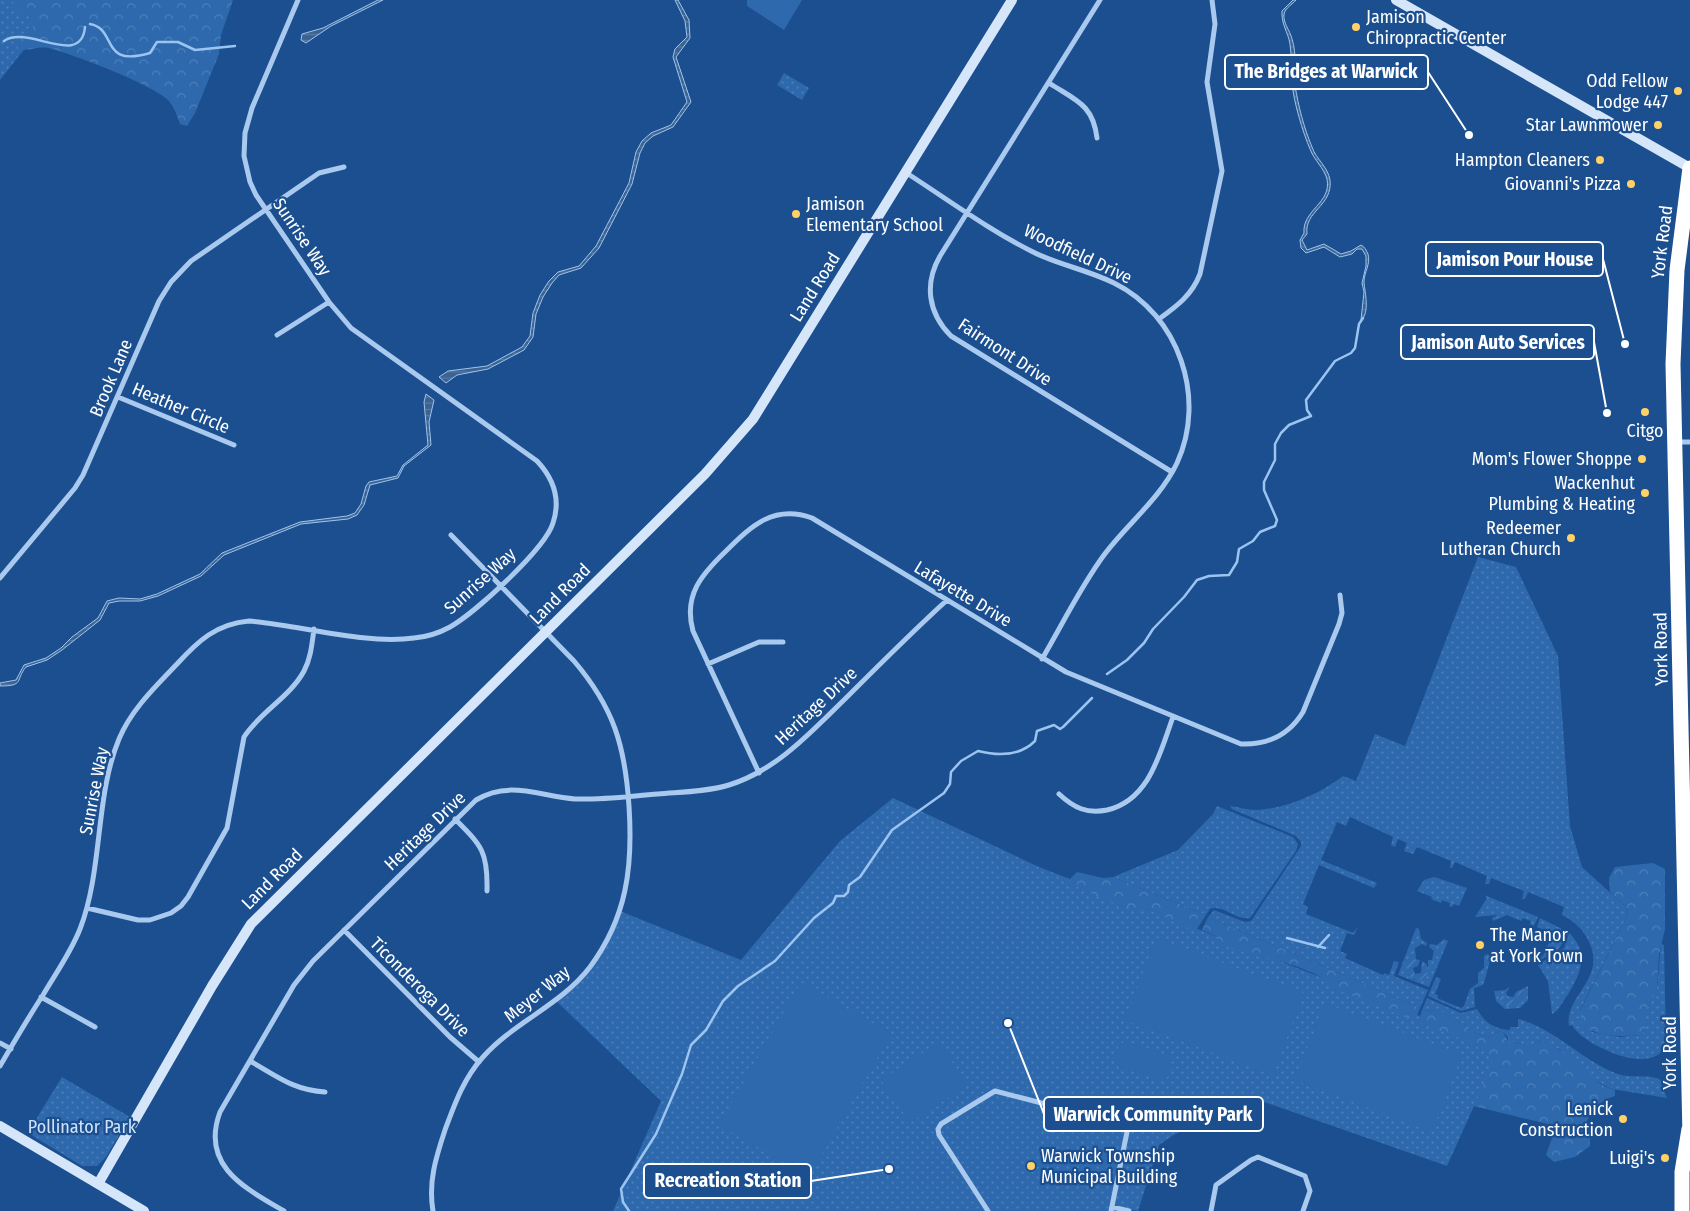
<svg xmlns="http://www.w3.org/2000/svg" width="1690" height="1211" font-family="'Fira Sans Condensed',sans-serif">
  <defs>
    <pattern id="grass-dots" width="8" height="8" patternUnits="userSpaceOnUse" patternTransform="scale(1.25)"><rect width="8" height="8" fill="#2e69ad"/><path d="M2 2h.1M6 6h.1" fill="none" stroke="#4d80b9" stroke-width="1.8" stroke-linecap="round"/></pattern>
    <pattern id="forest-crowns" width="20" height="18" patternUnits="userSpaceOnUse" patternTransform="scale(1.25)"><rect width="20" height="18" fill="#2e69ad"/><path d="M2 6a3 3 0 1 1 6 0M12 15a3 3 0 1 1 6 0" fill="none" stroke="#4d80b9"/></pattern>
    <pattern id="garden-furrows" width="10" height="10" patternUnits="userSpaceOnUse" patternTransform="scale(1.25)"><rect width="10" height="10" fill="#2e69ad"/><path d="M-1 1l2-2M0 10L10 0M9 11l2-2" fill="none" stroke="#4d80b9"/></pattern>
    <pattern id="water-rules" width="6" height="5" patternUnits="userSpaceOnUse" patternTransform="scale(1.25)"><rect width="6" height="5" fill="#3c6290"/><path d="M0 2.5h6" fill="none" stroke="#597aa1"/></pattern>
  </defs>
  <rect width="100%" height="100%" fill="#1b4f8f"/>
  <!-- grass -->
  <path fill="url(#grass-dots)" d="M0 0H28L48 19 0 80Z
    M784 73 809 88 802 100 777 85Z
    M1478 557 1516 567 1558 656 1570 826 1582 867 1626 907 1628 914 1580 1010 1592 1032 1619 1037 1641 1035 1646 1028V1011L1657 988 1661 944 1664 945 1666 1041C1659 1081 1582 1045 1572 1025L1569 1026C1564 996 1607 979 1589 942 1583 929 1574 921 1562 915L1564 907 1528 892 1525 899H1522L1524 891 1491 878 1489 884H1485L1487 876 1455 862 1452 868H1450L1451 861 1417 847 1413 854 1404 851 1407 843 1398 839 1395 847 1391 845 1393 837 1350 817 1346 826 1337 822 1321 860 1377 883 1374 888 1319 865 1303 904 1308 907 1306 914 1353 933 1358 927 1354 935 1347 933 1340 951 1347 954 1345 958 1383 975 1384 973 1389 975 1394 961 1399 962 1394 976 1428 990 1420 1008 1208 917 1214 910 1245 922 1251 921 1301 846V842L1296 836 1232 809 1230 806C1238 807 1248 810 1257 810 1288 808 1319 794 1343 776L1356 781 1375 734 1405 746Z
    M893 798 1039 867 1599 1086 1583 1132 1474 1106 1447 1166 1247 1096 1172 1136 1159 1145 1138 1211 1112 1207 1111 1211H613L661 1101 556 1001C587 973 602 949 620 911L741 960 840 841Z
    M1217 806 1293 837 1298 844 1296 851 1250 918C1236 921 1223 904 1210 909L1206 915 1113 877 1178 850 1213 814Z
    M1434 877 1467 888 1459 906 1454 904 1452 907 1449 906 1450 903 1442 900 1441 903 1431 899 1432 897 1417 891 1424 880Z
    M1484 895 1538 917 1534 926 1530 924 1531 921 1523 918 1521 921 1507 915 1493 921 1492 918 1498 915 1475 917 1487 898Z
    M1540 918 1562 929 1566 938 1558 950 1535 963 1516 952 1525 951 1539 958 1543 956 1553 934 1537 927Z
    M1416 928 1419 929 1421 939 1427 943 1426 946 1422 944 1415 948 1416 959 1410 962C1406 970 1406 975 1414 980L1428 967V960H1432L1434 951 1429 947 1430 944 1437 945 1444 939 1448 941 1429 987 1398 975Z
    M1565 929C1591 951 1582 971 1567 996 1562 1002 1559 1011 1552 1014L1548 981 1538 965 1564 948 1568 937Z
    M1487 954 1493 957C1488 962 1487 976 1483 985L1474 988 1475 1007 1461 1011 1428 996 1436 977 1441 979 1435 994 1438 995 1437 998 1461 1008 1464 1006 1470 989 1478 983V973L1484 968V956Z
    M1528 986V1000L1520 1008 1505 1009 1496 1001 1494 991 1505 990 1510 987 1506 993 1508 996 1513 997 1516 992Z
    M1427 998 1461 1013 1477 1009C1485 1023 1494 1029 1510 1030V1027H1518V1019C1555 1028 1582 1061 1618 1074 1633 1079 1649 1073 1663 1081L1661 1084 1667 1098 1612 1089 1590 1078 1559 1049 1540 1041 1529 1046 1508 1041V1037L1503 1032 1498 1031 1491 1037 1476 1034 1464 1024 1454 1021 1441 1011 1422 1010Z
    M62 1077 130 1117 106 1157 97 1166H82L30 1134 38 1116Z"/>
  <!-- forest -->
  <path fill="url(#forest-crowns)" d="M1 0H233L221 35 219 54 195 113 187 126 180 124C177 116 174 106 168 100 153 85 71 53 48 48 38 46 28 52 18 49L17 41 33 27 30 16 17 14 15 3Z
    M1653 863 1665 869V929L1659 955 1657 988 1646 1011V1028L1641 1035C1620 1037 1601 1037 1582 1026L1580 1011 1628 914 1626 907 1610 892 1609 878 1615 867Z
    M1077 872 1103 878 1113 877 1206 915 1197 929 1188 928 1147 909 1136 910 1108 901 1071 884 1070 879Z
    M1208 917 1420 1008 1416 1018H1408L1337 990C1317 965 1252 956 1221 945L1216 936 1202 930Z
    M1422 1010 1441 1011 1454 1021 1464 1024 1476 1034 1491 1037 1498 1031 1503 1032 1508 1041C1514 1042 1521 1045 1527 1045 1534 1046 1538 1039 1545 1042 1572 1052 1586 1082 1615 1090V1096C1596 1102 1589 1113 1583 1132L1590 1135V1146L1575 1157 1554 1162 1546 1155 1552 1138V1125L1474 1106 1492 1064 1491 1055 1469 1042 1418 1022Z"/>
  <!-- garden -->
  <path fill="url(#garden-furrows)" d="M1413 959 1420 960 1418 966 1413 968 1415 974 1421 973 1422 961 1427 965V974L1420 980 1412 979 1407 973V965Z
    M1525 989 1527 991V997L1519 1006H1506L1500 1001 1501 995 1512 1000 1516 998 1519 992Z"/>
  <!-- pitch -->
  <path fill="#2e69ad" d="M747 0H802L784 30 747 6Z
    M1156 938 1304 993 1273 1075 1125 1020Z
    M801 982 891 1034 809 1177 719 1125Z
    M1325 1003 1462 1055 1432 1132 1295 1080Z
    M1126 1041 1170 1056 1172 1064 1167 1078 1158 1080 1118 1066 1115 1056 1119 1045Z
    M939 1042 967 1085 910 1123 881 1080Z"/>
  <!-- water -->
  <path fill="url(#water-rules)" stroke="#9cc4f0" d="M378 0H383L331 26 306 43 301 40 302 34 323 28Z
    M675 0H678L689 20 690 38 676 57 691 102 673 127 653 136 645 143 640 153 632 184 599 248 581 268 559 275 552 283 543 297 536 314 533 337 524 350 488 369 457 375 446 383 439 377 448 371 487 366 522 347 530 336 533 313 540 295 549 281 558 272 579 266 596 246 629 183 636 152 642 141 651 133 671 125 687 102 673 57 675 49 687 37 685 21Z
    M1293 0H1296C1292 5 1286 7 1284 14 1283 24 1290 30 1292 39 1297 54 1294 69 1295 85 1298 105 1304 128 1312 147 1316 159 1328 167 1330 180 1333 206 1304 211 1307 234L1302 240 1307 250 1324 244 1341 254 1351 251 1361 245C1365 247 1366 250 1368 254 1371 264 1364 272 1364 282 1365 293 1370 313 1361 320L1364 292 1362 283 1366 266V256L1362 249H1357L1352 254 1340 257 1324 247 1306 253 1301 248 1300 240 1304 233C1302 210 1332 203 1327 179 1324 168 1314 160 1310 149 1303 133 1293 100 1292 82 1291 69 1292 57 1290 44 1288 32 1281 24 1282 11Z
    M426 394 434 400 429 422 431 445 404 466 398 478 370 485 364 505 357 515 348 519 301 524 224 555 201 576 158 596 140 601H119L109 603 100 620 62 650 47 660 26 667C15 680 25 686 0 686V683L16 680 24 665 46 658 61 648 72 637 98 618 107 601 119 598 140 599 157 594 200 574 222 553 300 522 347 516 355 513 361 504 366 486 369 482 397 476 403 465 428 445 424 402Z"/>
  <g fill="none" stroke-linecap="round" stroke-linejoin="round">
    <!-- stream -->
    <path stroke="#9cc4f0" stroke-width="2.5" d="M90 24C118 29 99 68 150 53L157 42H178L195 50 235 46
      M4 41C27 24 81 69 85 27
      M1107 674 1127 660 1144 643 1153 629 1184 597 1197 580 1209 576 1229 575 1237 562 1239 549 1253 541 1260 532 1275 526 1277 520 1264 490V482L1275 460V444L1281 433 1289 425 1311 416 1307 410 1306 400 1335 361 1351 353 1355 348 1359 324 1363 318
      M1287 938 1325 948
      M1318 947 1329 935
      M629 1211 623 1202 621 1189 656 1134 682 1074 691 1045 706 1030 723 1001 738 986 775 961 814 918 833 903 836 896H844L848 892 849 885 860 877 892 830 944 793 950 784 951 772 961 761 978 751C998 756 1020 756 1035 741L1037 731 1054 725 1060 729 1063 727 1092 698"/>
    <!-- street -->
    <path stroke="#a9c9ee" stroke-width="5" d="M1100 0 940 256C924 284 928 313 951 336L1172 472
      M1049 83C1075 100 1093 104 1097 138
      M905 172C947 199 989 230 1033 252 1059 265 1088 270 1114 283 1179 315 1207 398 1177 463 1160 499 1127 524 1104 555 1081 586 1062 625 1042 659
      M1159 319C1177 306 1192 295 1200 274L1222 171 1207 82 1215 24 1212 0
      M277 335 329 302
      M118 397 234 445
      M1678 442H1690
      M0 578 75 488 83 475 159 301 171 282 191 261 319 173 344 167
      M708 664 759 642H783
      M759 773 693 631C683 595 702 574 726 551 751 526 774 504 812 518L1066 672 1241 744C1269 745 1289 735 1303 712L1339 624 1342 613 1340 595
      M1059 794C1074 808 1087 814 1107 810 1150 800 1160 752 1173 717
      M455 819C482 846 488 852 487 891
      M87 908 138 920H150L171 913 181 906 188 897 227 828 244 737C260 712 290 697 304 671 311 658 312 643 314 629
      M344 930 450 1037 479 1062
      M41 997 95 1027
      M0 1043 11 1049
      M250 1061C277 1076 293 1090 325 1092
      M0 1066C14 1042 28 1018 43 995 56 973 71 952 80 929 103 870 95 796 119 739 131 710 155 687 177 664 198 641 216 624 249 621 300 625 365 645 414 638 427 637 439 633 450 627 475 613 545 549 553 523 561 499 553 478 537 461L351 328 329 302 256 195 250 182 244 156 245 133 252 108 298 0
      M1112 1207 1129 1211
      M284 1211C245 1188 200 1166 220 1112L294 985 313 961 476 800C509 780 539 796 575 799 602 800 631 796 658 794 681 792 706 792 729 785 777 770 811 732 846 698 879 665 912 632 946 601
      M433 1211C428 1182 436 1157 445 1130 455 1103 464 1078 483 1057 514 1022 561 1005 590 967 627 917 633 867 629 806 625 746 614 708 574 661L451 535
      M988 1211 939 1135 938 1129 941 1124 995 1091 1126 1125 1127 1132 1111 1211
      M1211 1211 1216 1185 1251 1160 1258 1157 1305 1176 1310 1191 1303 1211"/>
    <!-- secondary -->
    <path stroke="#d6e6fa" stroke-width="10" d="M1396 0 1690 168
      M0 1126 144 1211
      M98 1184 212 986 251 924 705 474 753 419 1012 0"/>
    <!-- highway -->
    <path stroke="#fff" stroke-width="15" d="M1690 168 1677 270 1673 364 1690 1136
      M1682 1211V1172L1689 1129"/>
  </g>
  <!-- markers -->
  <g fill="#ffd166" stroke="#1b4f8f" stroke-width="2">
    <circle cx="1356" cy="27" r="5"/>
    <circle cx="1678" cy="91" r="5"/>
    <circle cx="1658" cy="125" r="5"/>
    <circle cx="1600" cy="160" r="5"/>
    <circle cx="1631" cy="184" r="5"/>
    <circle cx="796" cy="214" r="5"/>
    <circle cx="1645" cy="412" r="5"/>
    <circle cx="1642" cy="459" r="5"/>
    <circle cx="1645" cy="493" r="5"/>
    <circle cx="1571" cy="538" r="5"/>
    <circle cx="1480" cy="945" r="5"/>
    <circle cx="1623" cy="1119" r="5"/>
    <circle cx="1665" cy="1158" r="5"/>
    <circle cx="1031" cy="1166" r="5"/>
  </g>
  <g text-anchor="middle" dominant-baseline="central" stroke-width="4.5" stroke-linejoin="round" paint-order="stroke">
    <!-- poi labels -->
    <g font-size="18" fill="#fff" stroke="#1b4f8f" text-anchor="end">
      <text x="1366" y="17" text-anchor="start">Jamison<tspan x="1366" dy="21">Chiropractic Center</tspan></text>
      <text x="1668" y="81">Odd Fellow<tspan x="1668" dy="21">Lodge 447</tspan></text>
      <text x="1648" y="125">Star Lawnmower</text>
      <text x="1590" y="160">Hampton Cleaners</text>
      <text x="1621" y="184">Giovanni's Pizza</text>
      <text x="806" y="204" text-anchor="start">Jamison<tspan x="806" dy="21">Elementary School</tspan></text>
      <text x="1645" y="431" text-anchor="middle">Citgo</text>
      <text x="1632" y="459">Mom's Flower Shoppe</text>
      <text x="1635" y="483">Wackenhut<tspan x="1635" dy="21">Plumbing &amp; Heating</tspan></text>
      <text x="1561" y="528">Redeemer<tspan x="1561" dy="21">Lutheran Church</tspan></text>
      <text x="1490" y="935" text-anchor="start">The Manor<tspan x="1490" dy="21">at York Town</tspan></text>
      <text x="1613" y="1109">Lenick<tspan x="1613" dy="21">Construction</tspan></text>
      <text x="1041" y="1156" text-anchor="start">Warwick Township<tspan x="1041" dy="21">Municipal Building</tspan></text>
      <text x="1655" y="1158">Luigi's</text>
    </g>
    <!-- street labels -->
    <g font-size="18" fill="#fff" stroke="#1b4f8f">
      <text transform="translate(302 237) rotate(56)">Sunrise Way</text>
      <text transform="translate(1662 242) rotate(-83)">York Road</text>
      <text transform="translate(1078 254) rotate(25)">Woodfield Drive</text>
      <text transform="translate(815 287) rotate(-58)">Land Road</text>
      <text transform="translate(1005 352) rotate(33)">Fairmont Drive</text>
      <text transform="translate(111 378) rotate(-67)">Brook Lane</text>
      <text transform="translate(181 408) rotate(23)">Heather Circle</text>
      <text transform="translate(480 581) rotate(-42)">Sunrise Way</text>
      <text transform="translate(560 594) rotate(-45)">Land Road</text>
      <text transform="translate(963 594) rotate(31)">Lafayette Drive</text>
      <text transform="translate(1661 649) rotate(-91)">York Road</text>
      <text transform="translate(816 706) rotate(-43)">Heritage Drive</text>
      <text transform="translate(94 791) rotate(-79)">Sunrise Way</text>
      <text transform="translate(425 831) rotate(-44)">Heritage Drive</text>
      <text transform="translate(272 879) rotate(-45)">Land Road</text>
      <text transform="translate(420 987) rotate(45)">Ticonderoga Drive</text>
      <text transform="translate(537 994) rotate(-39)">Meyer Way</text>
      <text transform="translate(1670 1053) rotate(-90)">York Road</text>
    </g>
    <!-- park labels -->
    <g font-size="18" fill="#cfe3fa" stroke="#1b4f8f">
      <text x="82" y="1127">Pollinator Park</text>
    </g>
  </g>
  <!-- callouts -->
  <path fill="none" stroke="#fff" stroke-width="2" d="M1469 135L1428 72M1625 344L1603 259M1607 413L1594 342M1008 1023L1044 1114M889 1169L811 1181"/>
  <g fill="#fff" stroke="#1b4f8f" stroke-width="2">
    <circle cx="1469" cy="135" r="5"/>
    <circle cx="1625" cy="344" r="5"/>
    <circle cx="1607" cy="413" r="5"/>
    <circle cx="1008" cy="1023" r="5"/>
    <circle cx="889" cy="1169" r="5"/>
  </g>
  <g fill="#1b4f8f" stroke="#fff" stroke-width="2">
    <rect x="1225" y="55" width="203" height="34" rx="5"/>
    <rect x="1426" y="242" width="177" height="34" rx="5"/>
    <rect x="1401" y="325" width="193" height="34" rx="5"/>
    <rect x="1044" y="1097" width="219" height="34" rx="5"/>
    <rect x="644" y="1164" width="167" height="34" rx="5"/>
  </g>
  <g font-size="19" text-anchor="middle" font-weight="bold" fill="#fff">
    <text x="1326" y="78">The Bridges at Warwick</text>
    <text x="1515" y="266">Jamison Pour House</text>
    <text x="1498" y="349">Jamison Auto Services</text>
    <text x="1153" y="1121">Warwick Community Park</text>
    <text x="728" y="1187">Recreation Station</text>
  </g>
</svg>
